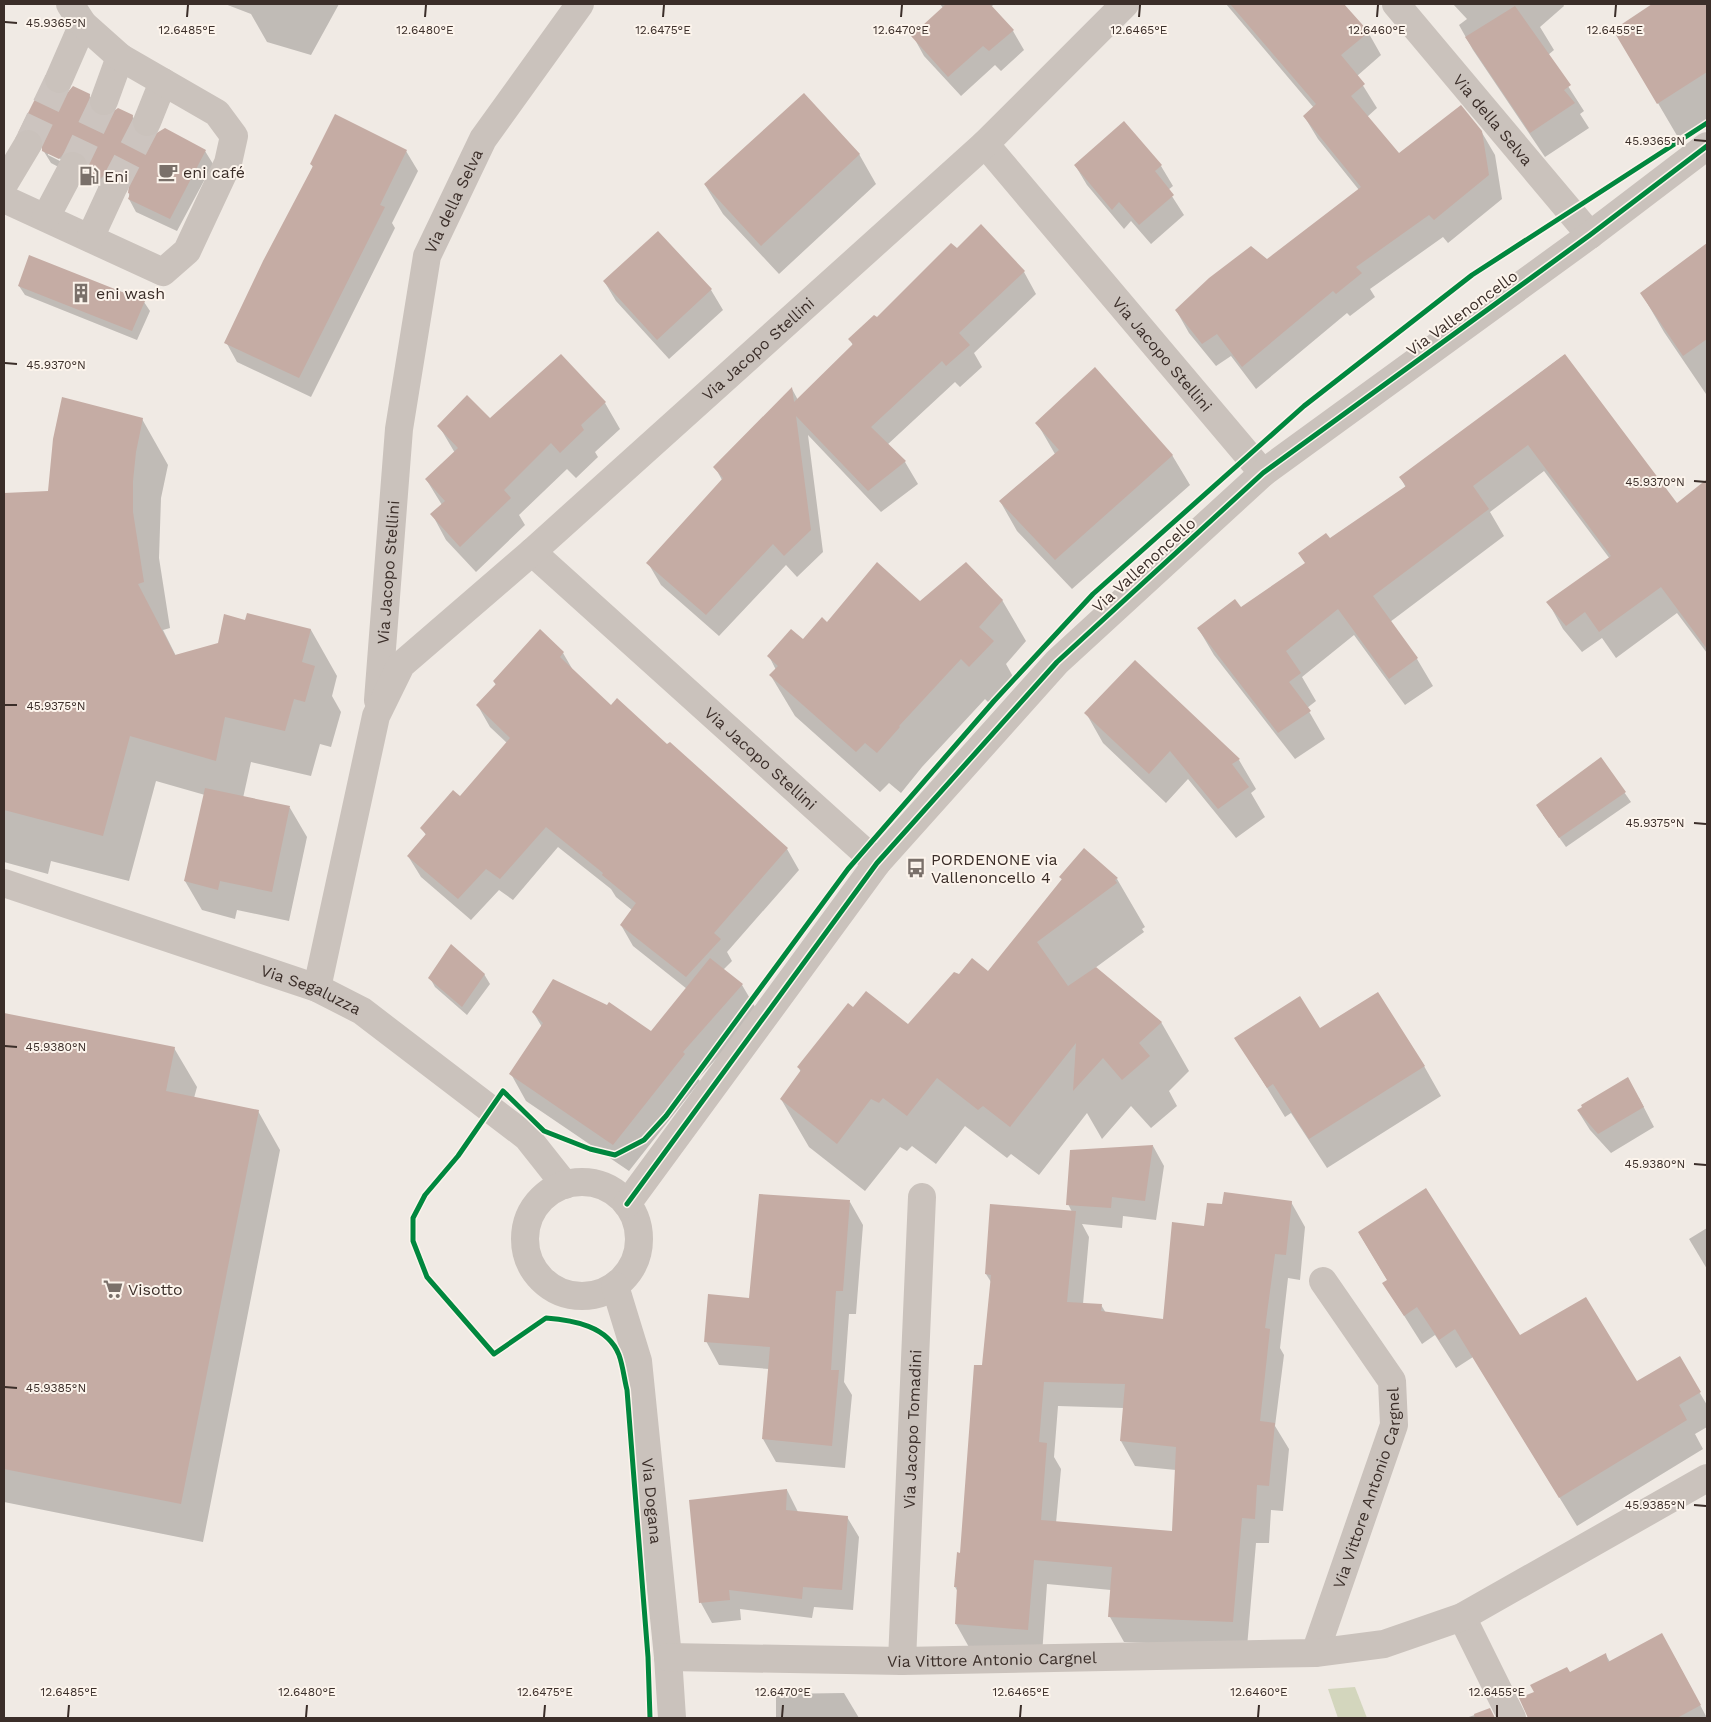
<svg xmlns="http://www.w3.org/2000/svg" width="1711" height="1722" font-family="'Work Sans',sans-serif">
  <rect width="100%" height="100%" fill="#f0eae4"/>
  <!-- green -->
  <path fill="#d3d6bd" d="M1355 1687 1367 1718H1338L1328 1689Z"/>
  <!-- shadow -->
  <path fill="#0003" fill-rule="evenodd" d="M225 4H339L311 55 267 42 251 14Z
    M940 4H994L991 7 1013 31 1024 50 1001 71 995 65 961 96 924 56 913 36 943 8Z
    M1226 4H1335L1368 32 1381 55 1357 76 1377 108 1367 117 1399 155 1481 131 1495 155 1502 199 1448 243 1443 237 1370 289 1375 297 1350 316 1347 313 1256 389 1231 356 1216 366 1189 333 1176 310 1267 261 1359 190 1318 139 1304 116 1314 108Z
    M1453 4H1563L1564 6 1540 27 1554 50 1548 55 1584 111 1580 114 1589 128 1545 157 1473 50 1459 25 1467 19Z
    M1654 4H1707V121L1679 139 1615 30Z
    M44 83 53 95H89L96 108V115L98 117 132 116 139 129 138 136 205 151 213 164 177 231 136 212 129 199V184L120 183 107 191 96 185 88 173 90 165 80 163 66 171 51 163 43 150V143L35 141 26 145 19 133ZM48 153 65 161 64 163 48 155Z
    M1124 123 1161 166 1173 186 1168 190 1184 215 1151 244 1131 221 1124 229 1087 185 1075 165Z
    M406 151 418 171 392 223 395 228 311 397 237 362 226 342 313 167 311 164Z
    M859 154 876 184 779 274 723 214 705 185Z
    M658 233 711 290 723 310 669 359 616 301 604 281Z
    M1707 245V393L1706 394 1664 332 1642 294Z
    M957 249 1024 272 1036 294 974 353 982 367 960 387 955 382 887 445 905 462 918 484 881 512 808 435 823 552 797 577 786 565 719 636 661 585 648 563 722 480 715 467 792 389 798 400 853 346 850 339 877 319Z
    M19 286 144 302 150 311 137 340 25 295Z
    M1564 355 1676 505 1696 490 1707 505V653L1677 613 1616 658 1602 638 1582 652 1563 629 1548 602 1610 559 1544 471 1490 512 1504 536 1390 622 1417 659 1433 686 1405 705 1354 635 1302 677 1316 701 1307 708 1325 739 1295 759 1214 655 1198 628 1241 608 1306 564 1300 554 1330 540 1406 488 1401 478Z
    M605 403 620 429 595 452 598 457 576 478 567 469 519 515 525 525 476 572 446 540 432 514 442 505 426 479 455 453 439 426Z
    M142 419 168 465 161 498 159 558 170 628 163 630 176 656 219 644 246 621 311 630 337 676 332 696 341 712 331 747 320 744 311 776 251 762 243 798 290 808 307 837 289 921 237 910 235 919 202 910 185 881 205 795 156 781 129 881 51 861 48 874 4 862V494L49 493Z
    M1037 423 1172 455 1190 485 1072 589 1017 531 1000 501 1055 454Z
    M1002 600 1026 641 1006 664 1016 682 993 707 985 699 922 767 901 793 889 783 880 792 795 716 771 676 776 670 769 656 803 641 827 623 920 602Z
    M563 653 574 672 611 706 667 746 787 849 799 870 727 952 732 961 723 970 742 985 758 1012 698 1079 700 1081 629 1171 526 1101 511 1074 542 1027 533 1012 652 1033 687 989 633 946 621 925 632 910 616 897 611 889 558 847 513 900 499 890 471 920 421 877 408 856 426 835 422 829 460 798 507 743 490 727 478 706 496 685 494 682Z
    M1135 662 1239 760 1256 789 1251 793 1265 817 1236 838 1188 779 1166 803 1103 743 1086 713Z
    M1601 759 1631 802 1566 847 1543 815Z
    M1060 877 1117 879 1145 927 1142 929 1144 932 1095 968 1161 1022 1189 1071 1169 1091 1177 1106 1151 1128 1131 1106 1102 1139 1087 1113 1039 1175 1011 1154 1007 1158 965 1126 936 1164 912 1146 907 1151 900 1147 865 1191 809 1147 781 1099 801 1072 798 1067 854 1009 908 1026 959 976 988 973 1063 881Z
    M484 974 490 984 467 1015 435 987 430 978Z
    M4 1014 174 1048 197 1087 194 1098 258 1111 280 1150 203 1542 4 1502Z
    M1319 1030 1424 1066 1441 1096 1327 1168 1291 1113 1285 1117 1236 1038Z
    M1639 1098 1654 1127 1611 1153 1590 1130 1578 1111Z
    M1153 1146 1164 1166 1156 1220 1123 1216 1122 1228 1082 1224 1089 1237 1083 1304 1101 1305 1106 1313 1164 1320 1205 1227 1223 1205 1291 1202 1305 1227 1300 1280 1288 1278 1280 1348 1284 1355 1275 1426 1289 1449 1283 1511 1271 1510 1269 1543H1256L1247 1647 1124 1642 1110 1617 1111 1590 1047 1584 1042 1655 970 1649 956 1624 958 1592 955 1587 961 1554 983 1366 991 1282 986 1274 1072 1212 1068 1204ZM1058 1406 1124 1408 1121 1441 1135 1466 1176 1470 1173 1533 1056 1523 1061 1469 1054 1457Z
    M850 1202 863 1225 856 1314H849L844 1382 852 1395 845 1468 776 1462 763 1439 769 1369 719 1365 706 1341Z
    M1707 1228V1269L1689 1239Z
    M1359 1233 1520 1336 1636 1383 1679 1358 1707 1405V1427L1695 1434 1703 1449 1577 1526 1473 1357 1456 1368 1435 1335 1422 1344 1384 1284 1388 1281Z
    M787 1490 798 1512 847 1517 859 1537 853 1610 814 1607 812 1618 740 1609 741 1620 712 1623 701 1603 690 1501Z
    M1606 1655 1610 1662 1675 1658 1707 1718H1529L1521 1698 1536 1693Z
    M844 1693 859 1718H776V1694Z
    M1489 1710 1494 1718H1466Z"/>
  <!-- building -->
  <path fill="#c5aca4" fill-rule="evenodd" d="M946 4H990L1014 30 989 51 983 46 948 77 911 36Z
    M1230 4H1344L1369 32 1341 55 1365 84 1351 96 1399 153 1461 105 1482 131 1489 175 1434 220 1429 215 1356 267 1362 273 1336 294 1333 291 1242 367 1217 334 1202 344 1175 310 1209 278 1251 246 1267 259 1361 187 1303 116 1316 104Z
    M1652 4H1707V72L1657 104 1613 30Z
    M1515 6 1571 85 1564 90 1575 103 1530 133 1465 37Z
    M44 81 47 89 53 93 61 94 68 92 73 86 90 94 89 104 92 111 98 115 107 116 118 108 133 115 132 125 135 132 141 136 150 137 165 128 206 150 170 219 128 199 130 194 128 193 129 184 126 177 121 172 112 171 105 174 100 179 87 173 89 165 86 158 81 152 72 150 64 153 59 159 42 151V137L36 131 28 128 18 133Z
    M804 93 860 154 761 246 704 184Z
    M335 114 407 150 380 205 385 207 299 378 224 343 263 261 313 166 310 164Z
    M1124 121 1162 165 1155 171 1174 195 1139 225 1119 202 1112 210 1074 165Z
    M981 224 1025 271 959 333 970 345 946 366 942 361 871 427 906 461 868 491 796 416 811 530 784 556 773 544 706 615 646 563 723 478 713 467 792 387 794 402 853 344 848 339 874 315 877 317 951 243 957 248Z
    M658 231 712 289 657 340 603 281Z
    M1707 243V339L1683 356 1640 293Z
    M29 255 145 301 132 331 18 286Z
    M561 354 606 402 581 425 584 430 560 453 551 443 504 490 511 498 460 547 430 514 445 501 425 479 458 448 437 426 467 395 490 418Z
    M1565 354 1677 503 1707 479V649L1661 587 1599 632 1585 612 1566 626 1546 602 1611 556 1528 445 1473 486 1489 509 1373 596 1418 658 1389 679 1338 609 1286 651 1301 673 1289 682 1311 711 1278 733 1197 628 1235 599 1241 607 1305 563 1298 553 1326 533 1330 538 1406 486 1399 477Z
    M1095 367 1173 455 1055 560 999 501 1059 450 1035 423Z
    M62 397 143 418 136 452 133 481V512L144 582 138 584 175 655 218 643 224 614 245 620 247 613 311 629 302 662 315 666 305 702 294 699 285 731 225 717 216 761 130 736 103 836 4 810V493L48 491 53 439Z
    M877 562 920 601 966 562 1003 600 979 627 994 641 969 667 961 659 899 726 900 727 877 753 865 743 856 752 769 675 778 666 767 656 791 629 803 639 822 617 827 622Z
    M540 629 564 652 560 657 611 705 617 698 667 744 670 742 788 848 714 933 721 939 686 977 620 925 636 903 602 875 603 873 546 827 500 879 486 869 458 899 407 856 426 834 420 828 453 790 460 796 510 738 476 705 496 684 493 681Z
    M1135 660 1240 759 1232 764 1249 787 1218 809 1170 751 1149 774 1084 713Z
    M1601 757 1626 792 1559 838 1536 805Z
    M205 788 290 806 272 892 220 881 218 890 184 881Z
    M1084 848 1118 878 1115 880 1117 883 1037 942 1068 986 1096 967 1162 1022 1139 1043 1150 1056 1122 1080 1103 1058 1073 1091 1076 1043 1010 1127 983 1106 978 1110 937 1078 907 1116 883 1098 879 1103 871 1099 837 1144 780 1099 801 1070 797 1067 848 1003 853 1007 866 991 908 1024 954 972 959 974 972 958 988 971 1062 879 1059 877Z
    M451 944 485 974 462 1007 428 978Z
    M710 958 743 984 683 1052 685 1054 613 1145 509 1074 543 1023 532 1012 553 979 607 1005 609 1002 651 1031Z
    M1378 992 1425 1066 1309 1139 1273 1084 1267 1088 1234 1038 1300 996 1320 1028Z
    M4 1013 175 1047 166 1091 259 1110 181 1504 4 1469Z
    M1628 1077 1644 1107 1598 1134 1577 1110 1582 1107 1581 1105Z
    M1153 1145 1145 1201 1112 1197 1111 1208 1066 1205 1070 1150Z
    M1426 1188 1520 1335 1586 1297 1637 1381 1680 1356 1701 1392 1679 1405 1687 1420 1559 1498 1455 1329 1439 1340 1417 1307 1404 1316 1382 1283 1387 1280 1358 1232Z
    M1224 1192 1292 1201 1286 1255 1275 1254 1265 1328 1270 1329 1260 1421 1275 1423 1269 1486 1257 1485 1255 1519 1242 1518 1233 1622 1108 1617 1112 1567 1034 1560 1028 1630 955 1624 957 1587H954L957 1552 960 1553 974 1365H982L991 1275 985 1274 990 1204 1076 1211 1067 1302 1102 1304 1101 1311 1163 1319 1172 1222 1204 1226 1207 1203 1222 1204ZM1044 1382 1125 1384 1120 1441 1176 1447 1172 1531 1041 1520 1047 1443 1039 1442Z
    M759 1194 850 1200 843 1291H836L831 1370H839L832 1446 762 1439 770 1347 704 1342 708 1294 749 1298Z
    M787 1489 786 1510 848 1516 842 1590 803 1587 802 1599 729 1590 730 1600 699 1603 689 1500Z
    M1662 1633 1701 1705 1677 1718H1528L1519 1698 1534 1692 1530 1685 1567 1667 1570 1672 1606 1653 1608 1662Z
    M1490 1708 1495 1718H1475L1474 1714Z"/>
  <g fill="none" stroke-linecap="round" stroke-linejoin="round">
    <!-- minor-tunnel -->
    <path stroke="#ccc4bf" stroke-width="28" stroke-dasharray="28 14" stroke-linecap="butt" d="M28 144 59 79
      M73 166 104 101
      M114 186 147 122"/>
    <!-- minor -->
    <g stroke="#cac2bc" stroke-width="28">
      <path id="s1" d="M1396 4 1590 235"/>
      <path d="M59 79 83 24"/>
      <path d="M104 101 120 57"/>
      <path d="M147 122 163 82"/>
      <path id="s2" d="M985 144 1263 473"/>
      <path d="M4 184 28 144"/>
      <path d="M4 199 163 272 187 251 228 163 234 136 217 113 120 57 83 24 70 4"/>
      <path d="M46 217 73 166"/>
      <path d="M90 238 114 186"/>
      <path id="s3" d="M532 552 877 863"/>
      <path id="s4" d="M378 700 399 429 427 256 483 139 580 4"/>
      <path id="s5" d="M4 883 317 988 362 1011 527 1137 565 1185"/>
      <path id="s6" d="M317 988 376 716 401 665 532 552 985 144 1125 4"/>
      <circle cx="582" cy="1239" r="57"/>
      <path d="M627 1204 877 863 1057 662 1263 473 1590 235 1707 146"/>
      <path id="s7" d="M615 1286 638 1361 668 1657 672 1718"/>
      <path d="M1462 1617 1512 1718"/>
      <path id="s8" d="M1315 1653 1394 1425 1392 1381 1323 1281"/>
      <path id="s9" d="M668 1657 902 1661 1315 1653 1384 1644 1462 1617 1707 1478"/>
      <path id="s10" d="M902 1661 922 1197"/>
    </g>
    <defs>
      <path id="cycleway" d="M627 1204 877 863 1057 662 1263 473 1590 235 1707 146
        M650 1718 648 1657 627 1390C624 1378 623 1366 619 1355 608 1326 573 1320 546 1318L494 1354 427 1277 413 1241V1218L425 1195 458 1156 503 1091 544 1131 590 1149 615 1155 644 1140 666 1116 848 869 994 701 1093 594 1304 406 1472 275 1707 123"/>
    </defs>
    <!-- cycleway casing -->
    <use href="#cycleway" stroke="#fcf4ec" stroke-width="8"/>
    <!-- cycleway -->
    <use href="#cycleway" stroke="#00873e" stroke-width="5"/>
  </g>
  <!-- ticks -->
  <path fill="none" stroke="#3b2e29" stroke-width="2" d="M187 17 188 5M425 17 426 5M663 17 664 5M901 17 902 5M1139 17 1140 5M1377 17 1378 5M1615 17 1616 5M5 22 17 23M1694 140 1706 141M5 363 17 364M1694 481 1706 482M5 705H17M1694 823 1706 824M5 1046 17 1047M1694 1164 1706 1165M5 1387 17 1388M1694 1505 1706 1506M68 1717 69 1705M306 1717 307 1705M544 1717 545 1705M782 1717 783 1705M1020 1717 1021 1705M1258 1717 1259 1705M1497 1717V1705"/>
  <!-- icons -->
  <defs>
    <symbol id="cafe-bare" viewBox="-9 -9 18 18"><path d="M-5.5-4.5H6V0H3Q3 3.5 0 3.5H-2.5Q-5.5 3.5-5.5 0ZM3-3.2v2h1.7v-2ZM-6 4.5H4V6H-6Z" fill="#7a706a" stroke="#fcf4ec" stroke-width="2.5" paint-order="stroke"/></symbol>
    <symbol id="fuel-bare" viewBox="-9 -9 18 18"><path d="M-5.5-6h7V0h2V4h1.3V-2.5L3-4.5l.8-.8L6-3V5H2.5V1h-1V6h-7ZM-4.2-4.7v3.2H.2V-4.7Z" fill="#7a706a" stroke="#fcf4ec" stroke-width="2.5" paint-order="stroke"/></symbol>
    <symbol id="building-bare" viewBox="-9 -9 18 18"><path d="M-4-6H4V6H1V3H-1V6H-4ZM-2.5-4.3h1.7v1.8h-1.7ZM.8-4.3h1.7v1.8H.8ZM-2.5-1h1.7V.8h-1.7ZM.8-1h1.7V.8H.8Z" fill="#7a706a" stroke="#fcf4ec" stroke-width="2.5" paint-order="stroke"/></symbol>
    <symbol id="bus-bare" viewBox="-9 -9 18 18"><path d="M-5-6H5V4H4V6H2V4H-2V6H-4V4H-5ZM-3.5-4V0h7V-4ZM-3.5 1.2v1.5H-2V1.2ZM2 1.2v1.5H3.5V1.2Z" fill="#7a706a" stroke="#fcf4ec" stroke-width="2.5" paint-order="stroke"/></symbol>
    <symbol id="supermarket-bare" viewBox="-9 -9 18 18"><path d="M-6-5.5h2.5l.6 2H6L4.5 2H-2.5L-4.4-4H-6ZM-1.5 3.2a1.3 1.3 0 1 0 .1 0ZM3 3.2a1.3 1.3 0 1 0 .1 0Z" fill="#7a706a" stroke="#fcf4ec" stroke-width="2.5" paint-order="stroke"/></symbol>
  </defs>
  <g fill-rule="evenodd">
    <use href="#cafe-bare" x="154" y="158" width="28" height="28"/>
    <use href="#fuel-bare" x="75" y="162" width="28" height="28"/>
    <use href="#building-bare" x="67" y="279" width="28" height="28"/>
    <use href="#bus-bare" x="902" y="854" width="28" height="28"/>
    <use href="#supermarket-bare" x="99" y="1275" width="28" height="28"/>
  </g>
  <g text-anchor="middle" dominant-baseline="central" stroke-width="4" stroke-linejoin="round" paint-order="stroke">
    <!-- street labels -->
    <g font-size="16" fill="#3b2e29" stroke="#fcf4ec">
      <text stroke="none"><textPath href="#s1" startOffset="151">Via della Selva</textPath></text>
      <text stroke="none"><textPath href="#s4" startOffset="508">Via della Selva</textPath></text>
      <text transform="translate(1462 313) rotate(-36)">Via Vallenoncello</text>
      <text stroke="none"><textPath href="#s6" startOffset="812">Via Jacopo Stellini</textPath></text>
      <text stroke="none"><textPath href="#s2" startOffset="275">Via Jacopo Stellini</textPath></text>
      <text transform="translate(1144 565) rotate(-42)">Via Vallenoncello</text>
      <text stroke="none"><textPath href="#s4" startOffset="128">Via Jacopo Stellini</textPath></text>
      <text stroke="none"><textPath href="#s3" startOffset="308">Via Jacopo Stellini</textPath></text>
      <text stroke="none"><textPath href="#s5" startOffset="325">Via Segaluzza</textPath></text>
      <text stroke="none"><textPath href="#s10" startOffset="232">Via Jacopo Tomadini</textPath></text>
      <text stroke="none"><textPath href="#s8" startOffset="174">Via Vittore Antonio Cargnel</textPath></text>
      <text stroke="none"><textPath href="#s7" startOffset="219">Via Dogana</textPath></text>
      <text stroke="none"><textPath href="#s9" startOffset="324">Via Vittore Antonio Cargnel</textPath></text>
    </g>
    <!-- poi labels -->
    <g font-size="16" fill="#3b2e29" stroke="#fcf4ec" text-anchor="start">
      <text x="183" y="172">eni café</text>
      <text x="104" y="176">Eni</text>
      <text x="96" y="293">eni wash</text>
      <text x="931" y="859">PORDENONE via<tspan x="931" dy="18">Vallenoncello 4</tspan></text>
      <text x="128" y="1289">Visotto</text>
    </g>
  </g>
  <g font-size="12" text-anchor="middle" fill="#3b2e29" stroke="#fcf4ec" stroke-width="4" stroke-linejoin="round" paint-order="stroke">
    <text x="56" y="27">45.9365°N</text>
    <text x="187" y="34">12.6485°E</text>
    <text x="425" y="34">12.6480°E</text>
    <text x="663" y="34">12.6475°E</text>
    <text x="901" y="34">12.6470°E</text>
    <text x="1139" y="34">12.6465°E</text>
    <text x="1377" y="34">12.6460°E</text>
    <text x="1615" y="34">12.6455°E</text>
    <text x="1655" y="145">45.9365°N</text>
    <text x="56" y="369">45.9370°N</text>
    <text x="1655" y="486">45.9370°N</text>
    <text x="56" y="710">45.9375°N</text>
    <text x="1655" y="827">45.9375°N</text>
    <text x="56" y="1051">45.9380°N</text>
    <text x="1655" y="1168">45.9380°N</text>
    <text x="56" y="1392">45.9385°N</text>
    <text x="1655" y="1509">45.9385°N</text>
    <text x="69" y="1696">12.6485°E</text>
    <text x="307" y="1696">12.6480°E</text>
    <text x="545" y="1696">12.6475°E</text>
    <text x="783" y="1696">12.6470°E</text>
    <text x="1021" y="1696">12.6465°E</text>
    <text x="1259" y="1696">12.6460°E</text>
    <text x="1497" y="1696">12.6455°E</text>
  </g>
  <!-- border -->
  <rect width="1711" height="1722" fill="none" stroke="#3b2e29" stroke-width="10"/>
</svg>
